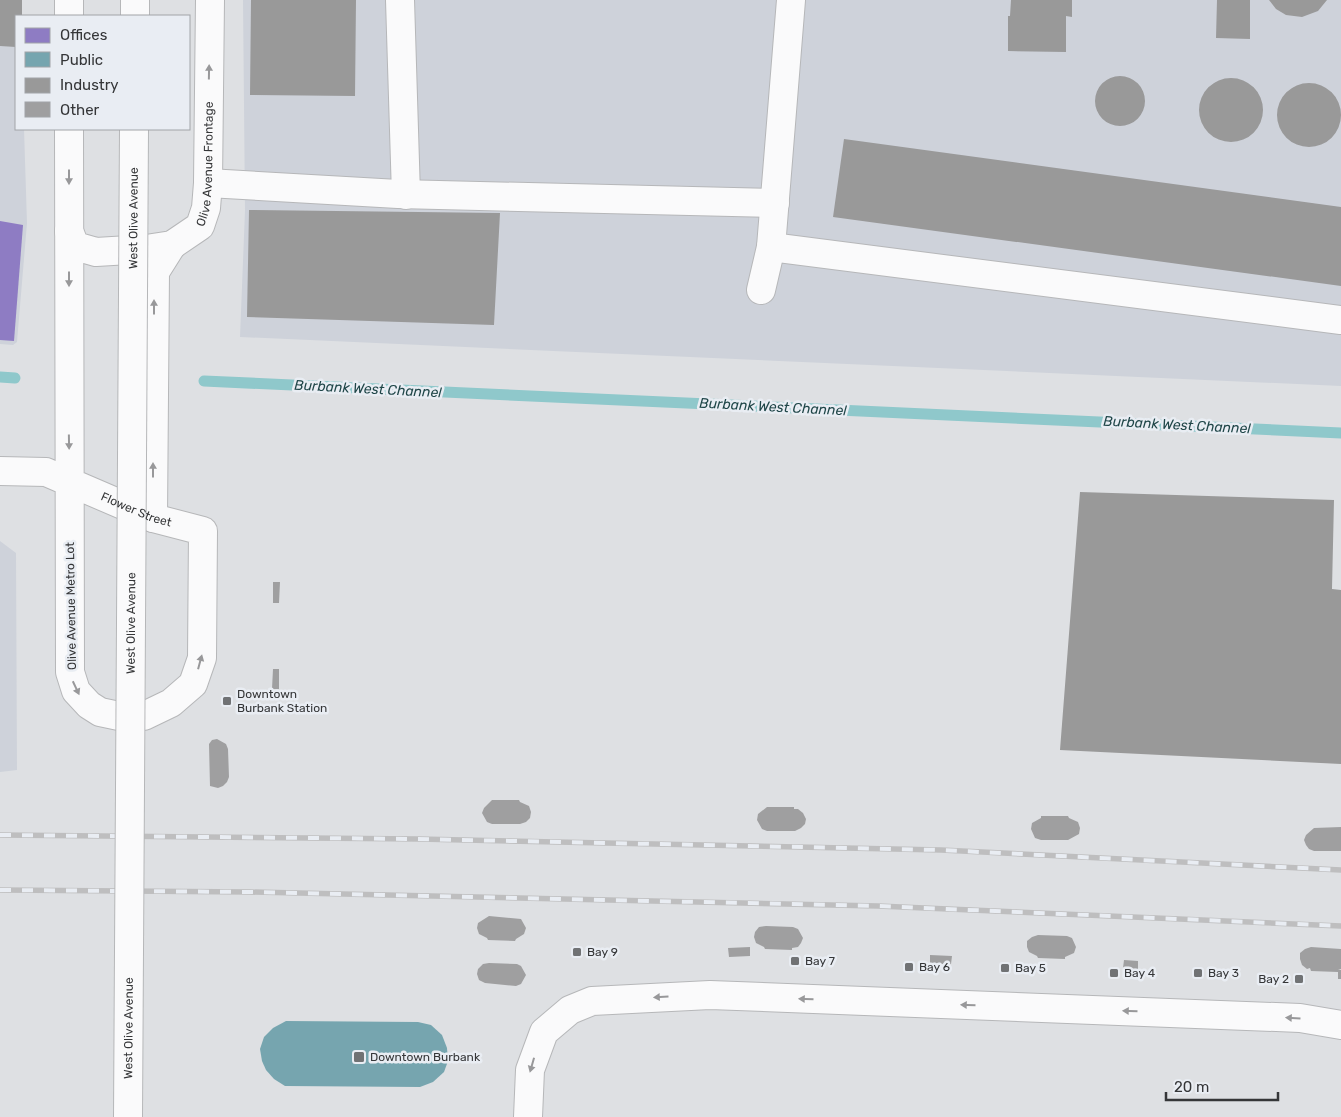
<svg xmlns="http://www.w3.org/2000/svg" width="1341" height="1117" font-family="Rubik,sans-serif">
  <rect width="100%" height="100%" fill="#dee0e3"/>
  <!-- built -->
  <path fill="#ced2da" d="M0 0H22V16H16V129H24L27 223 17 342 13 345 0 344Z
    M243 0H1341V386L240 337 245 211Z
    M0 541 16 553 17 770 0 772Z"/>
  <!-- offices -->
  <path fill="#8e7cc3" d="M0 221 23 225 14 341 0 340Z"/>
  <!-- public -->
  <path fill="#76a5af" d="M286 1021 418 1022 431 1025 442 1035 447 1048 448 1061 444 1072 433 1082 420 1087 285 1086 274 1079 266 1070 262 1061 260 1049 264 1037 273 1028Z"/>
  <!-- industry -->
  <path fill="#999" d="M0 0H22V16H16V47L0 46Z
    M251 0H356L355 96 250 95Z
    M1011 0H1072V17L1066 16V52L1008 51V16H1010Z
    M1217 0H1250V39L1216 38Z
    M1269 0H1327L1318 11 1302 17 1286 15 1276 9Z
    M1095 101a25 25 0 1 1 50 0a25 25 0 1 1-50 0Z
    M1199 110a32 32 0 1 1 64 0a32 32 0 1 1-64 0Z
    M1277 115a32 32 0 1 1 64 0a32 32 0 1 1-64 0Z
    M844 139 1341 207V286L833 217Z
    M249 210 500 213 494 325 247 317Z
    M1080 492 1334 500 1332 589 1341 590V764L1060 750Z"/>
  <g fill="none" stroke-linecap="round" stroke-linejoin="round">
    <!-- stream -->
    <path stroke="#8fc8cb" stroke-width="11" d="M0 377 15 378
      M204 381 1341 433"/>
  </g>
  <!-- building -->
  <path fill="#9f9fa0" d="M273 582H280L279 603H273Z
    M273 669H279V689H272Z
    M217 739 226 744 228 749 229 777 227 782 223 786 218 788 210 786 209 744 212 740Z
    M492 800H519L520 802 529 806 531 812 530 818 526 822 520 824H492L487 822 482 813 484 808Z
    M767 807H794V809H798L803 813 806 819 805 824 801 828 795 831H767L762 829 757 820 758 814Z
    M1041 816H1068L1069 818 1078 822 1080 828 1079 834 1068 840H1041L1035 838 1031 829 1032 823 1041 818Z
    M1341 827V851H1314L1309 849 1306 845 1304 840 1306 835 1314 828Z
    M489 916 521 919 526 928 524 934 516 939 515 941 488 940 487 938 479 934 477 928 478 923Z
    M766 926 793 927 798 929 803 938 801 943 798 947 792 948V950L765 949 764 947 756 943 754 937 755 932 759 927Z
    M1038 935 1067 936 1072 938 1076 947 1074 953 1065 957V959L1038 958 1037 956 1029 952 1027 947V941L1032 937Z
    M750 947V956L729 957 728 948Z
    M1311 947 1341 949V969L1338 970H1341V979H1338V972L1311 971 1310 968 1307 969 1302 965 1300 959V953L1305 949Z
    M930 955 952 956 951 964H930Z
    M1124 960 1138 961V969L1123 968Z
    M489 963 517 964 521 966 526 975 521 984 516 986 485 983 479 980 477 974 478 969 483 964Z"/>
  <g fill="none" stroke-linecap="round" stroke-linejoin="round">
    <defs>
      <g id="minor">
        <path d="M69 0V16"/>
        <path d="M400 0 406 195"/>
        <path d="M208 183 398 194 775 203"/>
        <path id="s1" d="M69 231 75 246 96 252 146 249 172 245 200 226 206 208 208 183 210 0"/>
        <path d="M771 247 1341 320"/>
        <path d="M761 290 771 247 791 0"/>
        <path id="s2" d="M0 471 46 472 153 518 203 531 202 658 193 684 171 703 144 716H119L100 712 89 705 76 691 70 672C70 491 69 310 69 129"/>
        <path d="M153 518 155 272 172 245"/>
        <path d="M528 1117 530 1070 544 1032 570 1010 592 1001 710 995 1300 1018 1341 1025"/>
      </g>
      <path id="major" d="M135 16V0"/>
    </defs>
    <!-- minor casing -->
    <use href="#minor" stroke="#b6b7b9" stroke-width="30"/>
    <!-- major casing -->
    <use href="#major" stroke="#b6b7b9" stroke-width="30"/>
    <!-- minor -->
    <use href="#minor" stroke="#fafafb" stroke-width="28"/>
    <!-- major -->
    <use href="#major" stroke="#fafafb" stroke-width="28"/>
    <defs>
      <path id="rail" d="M0 835 418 839 941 850 1341 870
        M0 890 250 892 878 906 1341 926"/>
    </defs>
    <!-- rail casing -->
    <use href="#rail" stroke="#bebebf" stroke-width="5.5"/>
    <!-- rail -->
    <use href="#rail" stroke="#e9edf3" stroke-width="4" stroke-dasharray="11" stroke-linecap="butt"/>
    <defs>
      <g id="major-bridge">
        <path id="s3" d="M128 1117 134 129"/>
      </g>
    </defs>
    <!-- major-bridge casing -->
    <use href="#major-bridge" stroke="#b6b7b9" stroke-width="30" stroke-linecap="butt"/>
    <!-- major-bridge -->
    <use href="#major-bridge" stroke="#fafafb" stroke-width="28"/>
  </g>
  <!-- one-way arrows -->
  <defs><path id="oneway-solid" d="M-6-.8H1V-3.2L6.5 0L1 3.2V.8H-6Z" transform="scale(1.25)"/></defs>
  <g fill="#98989a">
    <use href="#oneway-solid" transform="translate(209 72) rotate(-89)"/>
    <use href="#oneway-solid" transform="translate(69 177) rotate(90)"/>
    <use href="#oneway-solid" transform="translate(69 279) rotate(90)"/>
    <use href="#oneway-solid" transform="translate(154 307) rotate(-90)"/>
    <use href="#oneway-solid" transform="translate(69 442) rotate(89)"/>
    <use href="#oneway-solid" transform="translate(153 470) rotate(-90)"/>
    <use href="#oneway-solid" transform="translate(200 662) rotate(-75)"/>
    <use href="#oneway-solid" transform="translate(76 688) rotate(65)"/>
    <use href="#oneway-solid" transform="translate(661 997) rotate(177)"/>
    <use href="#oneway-solid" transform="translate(806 999) rotate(-178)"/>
    <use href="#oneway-solid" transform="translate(968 1005) rotate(-178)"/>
    <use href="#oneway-solid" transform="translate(1130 1011) rotate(-178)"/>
    <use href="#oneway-solid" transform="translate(1293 1018) rotate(-177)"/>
    <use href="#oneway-solid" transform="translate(532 1065) rotate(106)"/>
  </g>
  <!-- markers -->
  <g fill="#707274" stroke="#e9edf3" stroke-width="2">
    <rect x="222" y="696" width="10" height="10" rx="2.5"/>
    <rect x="572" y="947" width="10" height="10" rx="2.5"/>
    <rect x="790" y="956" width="10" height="10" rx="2.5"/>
    <rect x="904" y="962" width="10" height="10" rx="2.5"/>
    <rect x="1000" y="963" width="10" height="10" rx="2.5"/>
    <rect x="1109" y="968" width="10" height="10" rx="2.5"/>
    <rect x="1193" y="968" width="10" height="10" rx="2.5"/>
    <rect x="1294" y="974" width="10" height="10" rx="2.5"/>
    <rect x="353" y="1051" width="12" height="12" rx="2.5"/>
  </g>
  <g text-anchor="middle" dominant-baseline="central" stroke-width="5" stroke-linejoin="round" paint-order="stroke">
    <!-- street labels -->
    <g font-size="12" fill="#353638" stroke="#e9edf3">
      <text stroke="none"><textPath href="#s1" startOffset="211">Olive Avenue Frontage</textPath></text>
      <text stroke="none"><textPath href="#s3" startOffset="899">West Olive Avenue</textPath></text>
      <text stroke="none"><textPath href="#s2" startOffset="144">Flower Street</textPath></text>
      <text transform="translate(71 606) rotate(-91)">Olive Avenue Metro Lot</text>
      <text stroke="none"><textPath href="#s3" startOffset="494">West Olive Avenue</textPath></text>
      <text stroke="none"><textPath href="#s3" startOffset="89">West Olive Avenue</textPath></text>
    </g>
    <!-- poi labels -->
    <g font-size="12" fill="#353638" stroke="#e9edf3" text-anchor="start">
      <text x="237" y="694">Downtown<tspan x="237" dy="14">Burbank Station</tspan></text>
      <text x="587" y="952">Bay 9</text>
      <text x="805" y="961">Bay 7</text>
      <text x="919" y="967">Bay 6</text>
      <text x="1015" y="968">Bay 5</text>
      <text x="1124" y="973">Bay 4</text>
      <text x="1208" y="973">Bay 3</text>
      <text x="1289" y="979" text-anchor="end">Bay 2</text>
      <text x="370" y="1057">Downtown Burbank</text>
    </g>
    <!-- water labels -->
    <g font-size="14" font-style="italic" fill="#1f4648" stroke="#e9edf3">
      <text transform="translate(368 389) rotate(3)">Burbank West Channel</text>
      <text transform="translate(773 407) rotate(3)">Burbank West Channel</text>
      <text transform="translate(1177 425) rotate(3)">Burbank West Channel</text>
    </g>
  </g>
  <!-- legend -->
  <rect x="15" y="15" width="175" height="115" fill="#e9edf3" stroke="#a1a4a8"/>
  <rect x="25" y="28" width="25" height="15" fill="#8e7cc3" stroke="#a1a4a8"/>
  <text x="60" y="40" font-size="15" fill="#353638">Offices</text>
  <rect x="25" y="52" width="25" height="15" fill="#76a5af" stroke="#a1a4a8"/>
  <text x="60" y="65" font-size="15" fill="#353638">Public</text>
  <rect x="25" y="78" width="25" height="15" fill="#999999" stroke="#a1a4a8"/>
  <text x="60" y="90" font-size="15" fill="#353638">Industry</text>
  <rect x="25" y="102" width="25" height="15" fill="#9f9fa0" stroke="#a1a4a8"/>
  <text x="60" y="115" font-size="15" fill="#353638">Other</text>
  <!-- scale -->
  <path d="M1166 1092v8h112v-8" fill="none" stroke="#353638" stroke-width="2.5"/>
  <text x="1174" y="1092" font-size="15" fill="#353638" stroke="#e9edf3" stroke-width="4" paint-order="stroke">20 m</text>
</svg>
